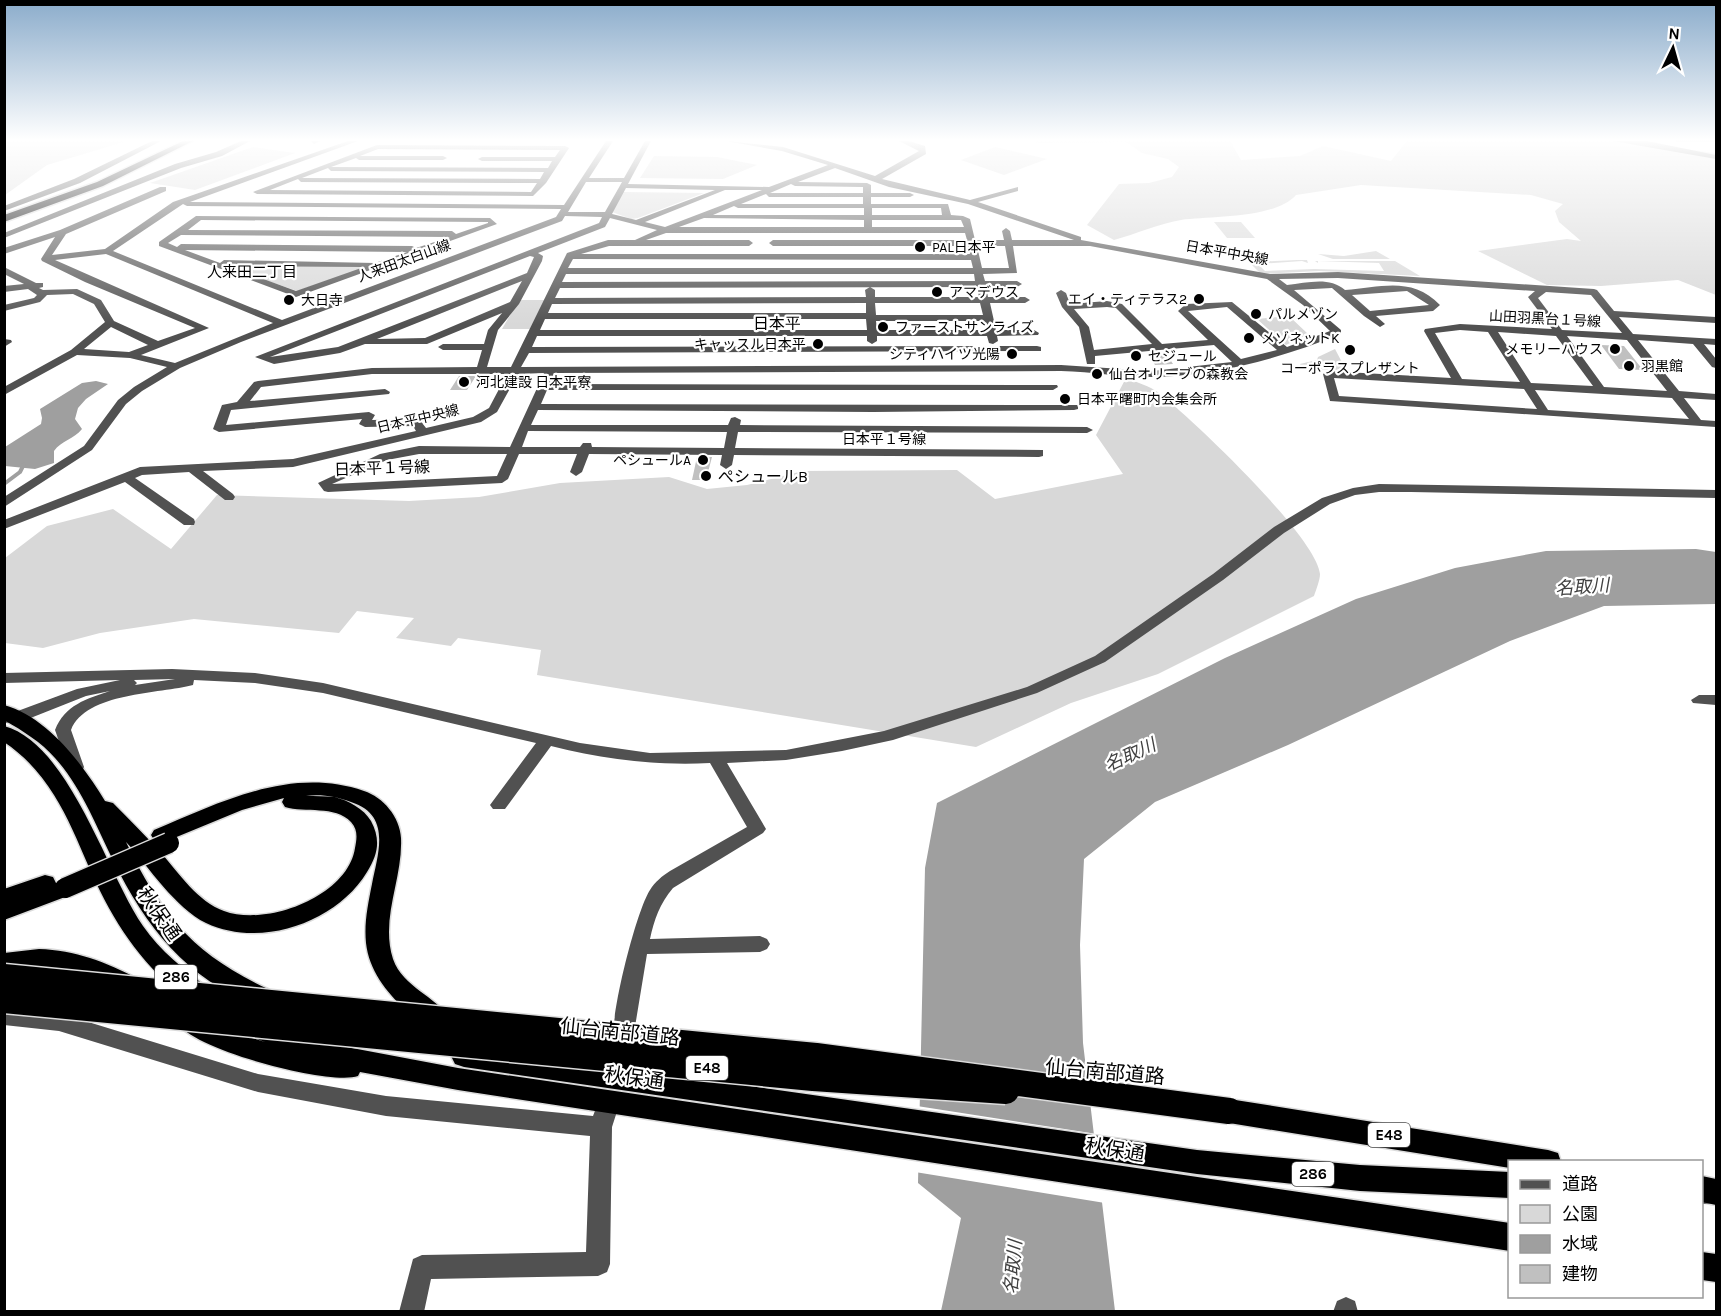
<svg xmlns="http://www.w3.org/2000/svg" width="1721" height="1316" font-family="Karla,'Noto Sans JP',sans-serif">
  <rect width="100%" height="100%" fill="#fff"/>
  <!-- green -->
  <path fill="#d8d8d8" d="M5 141H127L47 165 5 195Z
    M1032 141H1230L1241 160 1300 156 1323 146 1391 161 1407 141H1618L1716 153V295L1678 280 1601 286 1547 285 1478 251 1567 239 1581 241 1559 222 1555 211 1563 204 1531 195 1361 185 1296 195C1275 219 1210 216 1181 220 1158 224 1136 234 1114 240L1087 225 1119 184 1149 183 1172 177 1179 167 1168 159 1142 153 1126 142 1039 143Z
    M253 147 295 153 195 190 150 183Z
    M995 147 1047 159 1004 175 961 160Z
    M654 156 717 157 757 165 723 179 640 178Z
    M623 192 704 193 638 218 631 219 612 212Z
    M1214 222H1241L1255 238H1227Z
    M1376 251 1390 259H1333L1318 254 1344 256Z
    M1297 260H1307L1308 263 1302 261 1258 264 1265 271 1314 269 1384 271 1379 263 1318 261V263L1315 261H1395L1420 276 1319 271 1261 274 1249 262Z
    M223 265 370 266 297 291Z
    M519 300H545L530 329H502Z
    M1289 316 1308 334 1286 345 1257 319Z
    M1335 349 1346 370 1303 369 1300 364 1317 360 1318 357Z
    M1126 378C1136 382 1150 386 1159 393 1192 419 1316 536 1320 574 1320 580 1316 590 1314 596L1158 674 1071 703 976 747 537 675 541 650 458 638 451 646 396 638 414 618 357 611 339 633 194 619 100 633 43 648 5 643V558L47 526 113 509 171 549 217 495 409 501 479 497 560 483 669 477 707 489 747 485 803 471 957 470 995 499 1123 474 1096 435Z"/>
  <!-- water -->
  <path fill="#9f9f9f" d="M96 381 108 384 86 399 78 408 75 419 82 429C74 439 61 441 54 451V463L35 469 5 466V447L41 424 42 418 40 409 82 383Z
    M1696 549 1716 552V604L1604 606 1510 641 1288 745 1155 802 1084 859 1080 945 1083 1043 1115 1311H941L961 1218 918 1183 925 868 937 803 1225 658 1356 599 1455 568 1546 551Z"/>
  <!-- pier -->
  <path fill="#fff" d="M917 1106 1097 1134 1105 1203 915 1172Z"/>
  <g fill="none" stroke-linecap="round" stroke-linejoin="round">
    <!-- stream-far1 -->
    <path stroke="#9f9f9f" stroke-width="2" d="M1677 141H1716"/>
    <!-- stream -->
    <path stroke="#9f9f9f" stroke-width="4" d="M4 484 20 472 24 464"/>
  </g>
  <!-- building -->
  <path fill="#c0c0c0" d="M1601 345 1624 346 1643 370 1619 369Z
    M1165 352 1173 364 1155 365 1148 353Z
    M459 376H476L467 390H450Z
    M697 457H712L706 480H692Z"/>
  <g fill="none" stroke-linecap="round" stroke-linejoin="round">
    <defs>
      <path id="highway" d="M183 141H193L103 186 4 222V215L97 182Z
        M4 705C48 717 83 765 105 801L113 803C129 819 146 836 161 853 179 873 198 902 224 911 267 927 348 896 355 848 357 838 358 830 351 822 335 805 305 813 285 807L282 802 284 798 242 810 162 843 154 840 151 835 154 830C221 802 291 766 364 791 383 797 400 817 401 838 403 879 380 918 393 959 403 988 437 996 448 1018L445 1025C429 1030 417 1019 405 1009 386 992 369 970 366 943 364 923 368 904 372 884 378 853 392 815 351 802 337 797 322 794 306 796 315 796 325 796 334 797 348 800 364 809 371 821 381 840 378 854 367 872 337 922 261 949 206 923 175 908 149 867 126 842 161 915 193 954 268 989L271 996 268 1003 259 1006C189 982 145 926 114 862 96 826 82 788 55 758 41 742 23 731 4 720Z
        M4 726C69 743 107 874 143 926 160 951 185 970 209 989L212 996 209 1003C193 1008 185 998 173 988 133 954 109 913 88 865 78 842 68 817 54 795 41 774 25 756 4 742Z
        M45 875 53 877 56 883 65 880 73 882 76 888 73 894 4 920V889Z
        M39 949C75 950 106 962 138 979L141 986 138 993 129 996C115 991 103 983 90 977 62 965 33 967 4 971V953Z
        M189 1012 236 1033 265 1042 257 1039 254 1032 257 1025 266 1022 336 1045 458 1068 1510 1223V1251L458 1090 360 1072 358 1076C329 1086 190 1049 177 1022L180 1015Z
        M464 1045 1197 1150 1360 1165 1510 1172V1198L1360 1191 1197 1174 464 1067 455 1064 451 1056 455 1048Z
        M1229 1099 1548 1150 1558 1153 1561 1162H1510V1168L1229 1123 1220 1119 1216 1111 1220 1103Z
        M1702 1176 1716 1179V1205L1702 1202Z
        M1702 1252 1716 1254V1282L1702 1280Z"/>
    </defs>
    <!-- highway casing -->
    <use href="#highway" stroke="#dbdbdb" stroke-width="3"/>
    <!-- minor -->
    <path fill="#515151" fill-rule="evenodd" d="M152 141H161L80 183 4 211V206L74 179Z
      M241 141H250L222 156 181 168 4 238V233L175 164 216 152Z
      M311 141H320L314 144Z
      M348 141H358L190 202 564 205 606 141H613L589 178H624L645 141H651L628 184 769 187 828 165 782 151 726 141 783 147 875 176 919 151 899 141H909L925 146 926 154 882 179 970 200 1018 187V191L978 202 1081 237V240L1270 274 1338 272 1594 289 1597 290 1614 311 1716 317V323L1619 317 1633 334 1716 339V345L1704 344 1716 359V368L1712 367 1693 344 1638 340 1679 391 1716 394V400L1684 398 1701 420 1716 421V427L1330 401 1323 374 1328 371 1451 378 1424 331 1425 329 1460 324 1552 329 1528 297 1535 291 1338 278 1279 279 1287 285C1307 283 1329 276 1345 290 1382 287 1412 276 1440 305L1433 311 1376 316 1385 324 1380 327 1364 316 1332 288 1294 290 1341 330V334C1281 358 1218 376 1153 377 1122 377 1092 372 1061 371L554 373 550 384 1057 385 1058 387 1053 390H547L541 404 1078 405V409L1074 410 873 412 538 410 531 425H728L731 418 735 417 741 420 740 425 1087 427 1093 430 1087 433 738 432 735 448 1043 450V456L1039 457 734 455 732 465 726 469 720 465 722 455 589 454 582 472 576 476 570 472 577 454H519L508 479 502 483 328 492 324 491 318 483 380 454 419 446 510 447 544 373 518 374 497 412 481 422 293 467 203 471 233 494 235 497 233 500H225L189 472 142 475 135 478 194 519 195 522 194 525H184L125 482 4 529V520L140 467 293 459 416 431 413 426 365 427 359 424 362 419 219 432 213 429 222 405 237 402 254 382 258 381 372 368 477 367 482 350H443L438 347 443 344H484L488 330 502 313 427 344H365L340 353 274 364 255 357 599 223 602 217 565 216 562 221 241 342 180 368 142 391 126 404 92 450 4 507V497L84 446 118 400 134 387 167 367 130 358 77 355 4 395V387L71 350 105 322 94 304 73 294 47 295 40 302 4 311V305L34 298 37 295 28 289 4 292V286L24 284 4 274V267L36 283H43V287L39 288 43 290 77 289 101 300 114 321 158 341 195 328 85 282 42 261 41 259 55 237 4 254V248L60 230 160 187H166V191L66 234 52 255 105 249 173 202ZM835 168 889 187 968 204 1074 240H1012L1010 231 1006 228 1002 231 1004 240H975L970 219 963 216 951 215 948 204H871V197H910L914 195 910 193H871V185L867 183 798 182ZM586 182H622L605 212H568ZM791 184 795 186 863 187V193H770ZM626 188 715 190 636 220 612 214ZM725 190H762L665 227 645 222ZM766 194 769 197H863V204H741ZM183 204 187 206 561 209 556 217 282 320 113 251ZM734 206 738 208H864V215H713ZM872 208H941L942 215H872ZM610 218 657 230 635 240H608L567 253 511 367H487L498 330 519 304 542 261 543 256 538 253 605 227ZM704 218 864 220V227H679ZM872 220H961L964 227H872ZM666 233H965L967 240H773L769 243 773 246H968L970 254H581L609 246H749L753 243 749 240H646ZM977 246H1005L1009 268H982ZM1013 246H1090L1267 279 1303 305 1330 331 1287 347 1232 302 1186 304 1178 311 1208 340 1162 344 1122 304 1107 301 1070 304 1066 293 1061 290 1056 293 1062 307 1079 327 1087 364H1095V356L1214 345 1232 362 1152 371 1061 365 521 367 529 353 1041 351V347L1037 346 532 347 537 336H867V341L872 344 877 341V336H987L989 343 993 344 998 341 997 336 1038 335 1039 333 1034 330H996L990 303H1025L1030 300 1025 297H988L986 287H1017L1022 284 1017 281H985L983 274 1017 273ZM106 254 273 323 175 363 141 355 209 328 55 260ZM530 256 534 257 527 273 338 347 270 357ZM573 259 971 260 973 268H568ZM566 274H974L975 281 562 282ZM522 281 510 302 425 338 377 339ZM870 287 865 290 866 297 555 298 560 288 977 287 979 297H875V290ZM1407 291 1429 305 1370 311 1352 295ZM1546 292 1591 295 1622 333 1562 330 1538 298ZM866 303V313H548L552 304ZM875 303H980L983 315H876ZM1107 307 1116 308 1152 344 1094 350 1089 327 1074 309ZM1227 307 1277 350 1241 359 1188 311ZM545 319H866L867 330H540ZM876 321H984L986 330H877ZM111 327 148 345 129 352 84 349ZM1460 330 1488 332 1520 382 1462 379 1435 333ZM1498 332 1556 336 1593 386 1531 383ZM1567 336 1627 340 1667 391 1604 387ZM372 374H507L489 408 473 417 426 428 420 420 416 419 372 420 375 415 369 412 226 425 231 410 389 394 390 392 385 389 250 401 261 387ZM1334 378 1524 389 1537 409 1339 396ZM1535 390 1672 398 1689 419 1548 410ZM528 431 727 432 724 448 592 447 591 443H583L580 447H522ZM419 454H507L497 476 332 484 387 460Z
      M1613 141H1647L1716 155V159Z
      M377 145 565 146 569 148 546 183 533 196 257 194 253 192ZM378 149 560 150 555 157H482L478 159 482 161H552L548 168 331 167 356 158 359 160H443L447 158 443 156H360ZM328 168 331 171 544 172 540 179 302 178ZM298 179 301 182 537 183 531 192 270 190Z
      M196 216 490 218 497 224 296 297 159 246V242ZM201 220 488 222V223L456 234 452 231 188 230ZM181 235 450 237 416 248 412 246 181 244 177 247 168 243ZM185 250 407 252 375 263 224 260 220 263ZM228 266 364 267 296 291Z
      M4 339 11 340 12 342 4 347Z
      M1379 484 1716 490V498L1411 492H1379L1355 495 1330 504 1284 533 1223 580 1105 662 1037 693 893 740 842 751 786 760 727 763 766 829 763 833 673 888C660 903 654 920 650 939L760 936 767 939 770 944 767 949 760 952 647 954 632 1045 629 1051 622 1054 615 1051C605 1032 636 911 650 890 655 882 662 876 670 871L747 827 710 763C656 766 603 759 551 746L505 809H493L490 805 536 743 323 693 255 683 194 680 193 685C160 694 86 692 71 730L84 767 82 771H70L68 767 55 730C65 705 86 699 110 691L86 696 23 721 4 723V713L15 712 77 689 120 680 4 683V673L172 669 255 673 323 683 580 743 650 753 786 750 884 731 1027 687 1095 656 1213 574 1274 527 1322 498 1353 488ZM175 679 135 685 137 683 134 680Z
      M1699 695H1716V705L1693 703 1691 700Z
      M4 1009 59 1013 258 1074 386 1096 593 1116 601 1095 609 1092 617 1095 620 1102 612 1127 610 1264 607 1272 598 1276 431 1279 424 1312H399L413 1259 422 1255 586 1252 590 1136 386 1116 258 1092 59 1031 4 1025Z
      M1716 1181V1203L1702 1204V1182Z
      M1346 1297 1355 1301 1358 1312H1333L1337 1301Z"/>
    <!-- highway -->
    <use href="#highway" fill="#000" fill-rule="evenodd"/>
    <defs>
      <path id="highway-bridge-far1" d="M65 888 169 843"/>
      <path id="highway-bridge" d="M4 977 816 1056 1229 1111
        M4 1000 813 1078 1006 1091"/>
    </defs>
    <!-- highway-bridge-far1 casing -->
    <use href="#highway-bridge-far1" stroke="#dbdbdb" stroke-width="23" stroke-linecap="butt"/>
    <!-- highway-bridge casing -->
    <use href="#highway-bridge" stroke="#dbdbdb" stroke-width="29" stroke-linecap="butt"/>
    <!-- highway-bridge-far1 -->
    <use href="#highway-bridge-far1" stroke="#000" stroke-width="20"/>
    <!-- highway-bridge -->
    <use href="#highway-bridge" stroke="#000" stroke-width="26"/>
  </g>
  <!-- sky -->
  <linearGradient id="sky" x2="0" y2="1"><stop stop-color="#8baccb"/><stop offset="0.43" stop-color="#fff"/><stop offset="1" stop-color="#fff" stop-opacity="0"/></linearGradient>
  <rect width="1721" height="325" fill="url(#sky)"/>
  <!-- markers -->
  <g fill="#000" stroke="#fff" stroke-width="2">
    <circle cx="920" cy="247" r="6"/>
    <circle cx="937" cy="292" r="6"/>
    <circle cx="1199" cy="299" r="6"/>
    <circle cx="289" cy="300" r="6"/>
    <circle cx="1256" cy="314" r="6"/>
    <circle cx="883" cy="327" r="6"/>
    <circle cx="1249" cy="338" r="6"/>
    <circle cx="818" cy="344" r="6"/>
    <circle cx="1615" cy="349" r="6"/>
    <circle cx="1350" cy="350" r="6"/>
    <circle cx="1012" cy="354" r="6"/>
    <circle cx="1136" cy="356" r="6"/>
    <circle cx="1629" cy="366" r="6"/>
    <circle cx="1097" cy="374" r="6"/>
    <circle cx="464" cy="382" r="6"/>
    <circle cx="1065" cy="399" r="6"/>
    <circle cx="703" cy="460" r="6"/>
    <circle cx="706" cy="476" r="6"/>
  </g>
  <g text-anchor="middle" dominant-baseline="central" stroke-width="4.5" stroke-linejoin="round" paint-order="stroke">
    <!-- far-poi labels -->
    <g font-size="14" fill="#000" stroke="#fff" text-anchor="start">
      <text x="932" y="247">PAL日本平</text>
      <text x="949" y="292">アマデウス</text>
      <text x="1187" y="299" text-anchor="end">エイ・ティテラス2</text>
      <text x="301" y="300">大日寺</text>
      <text x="1268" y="314">パルメゾン</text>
      <text x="895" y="327">ファーストサンライズ</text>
      <text x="1261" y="338">メゾネットK</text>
      <text x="806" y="344" text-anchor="end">キャッスル日本平</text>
      <text x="1603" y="349" text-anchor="end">メモリーハウス</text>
      <text x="1000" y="354" text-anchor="end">シティハイツ光陽</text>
      <text x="1148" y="356">セジュール</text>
      <text x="1641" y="366">羽黒館</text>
      <text x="1350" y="368" text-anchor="middle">コーポラスプレザント</text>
      <text x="1109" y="374">仙台オリーブの森教会</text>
      <text x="476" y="382">河北建設 日本平寮</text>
      <text x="1077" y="399">日本平曙町内会集会所</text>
      <text x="691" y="460" text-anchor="end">ペシュールA</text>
    </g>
    <!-- far-street labels -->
    <g font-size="14" fill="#000" stroke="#fff">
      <text transform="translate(1227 253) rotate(10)">日本平中央線</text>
      <text transform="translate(404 261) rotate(-20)">人来田太白山線</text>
      <text transform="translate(1545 319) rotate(3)">山田羽黒台１号線</text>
      <text transform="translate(418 419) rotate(-13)">日本平中央線</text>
      <text x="884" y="439">日本平１号線</text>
    </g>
    <!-- far-neighbourhood labels -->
    <g font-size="15" fill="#000" stroke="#fff">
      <text x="252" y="272">人来田二丁目</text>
    </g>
    <!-- shield labels -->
    <g fill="#fff" stroke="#4c4c4c" stroke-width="1.5">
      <rect x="155" y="965" width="42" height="24" rx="4.5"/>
      <rect x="686" y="1056" width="42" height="24" rx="4.5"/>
      <rect x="1368" y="1123" width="42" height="24" rx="4.5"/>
      <rect x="1292" y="1162" width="42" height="24" rx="4.5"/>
    </g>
    <g font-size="15" font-weight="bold" fill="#000">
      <text x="176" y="977">286</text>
      <text x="707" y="1068">E48</text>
      <text x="1389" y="1135">E48</text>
      <text x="1313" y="1174">286</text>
    </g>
    <!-- far-quarter labels -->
    <g font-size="16" fill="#000" stroke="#fff">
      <text x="777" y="323">日本平</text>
    </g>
    <!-- street labels -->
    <g font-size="16" fill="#000" stroke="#fff">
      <text transform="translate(382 468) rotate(-2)">日本平１号線</text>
    </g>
    <!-- poi labels -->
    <g font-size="16" fill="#000" stroke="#fff" text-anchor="start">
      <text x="718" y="476">ぺシュールB</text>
    </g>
    <!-- water labels -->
    <g font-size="18" font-style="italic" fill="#404040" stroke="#fff">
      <text transform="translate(1582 587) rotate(-4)">名取川</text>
      <text transform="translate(1130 755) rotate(-25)">名取川</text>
      <text transform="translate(1013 1267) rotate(-85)">名取川</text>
    </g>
    <!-- near-street labels -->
    <g font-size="20" fill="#000" stroke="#fff">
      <text transform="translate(159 914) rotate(55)">秋保通</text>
      <text transform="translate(620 1032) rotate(6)">仙台南部道路</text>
      <text transform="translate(1105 1072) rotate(5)">仙台南部道路</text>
      <text transform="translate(634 1078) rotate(8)">秋保通</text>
      <text transform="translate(1115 1150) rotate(9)">秋保通</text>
    </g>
  </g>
  <!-- border -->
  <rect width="1721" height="1316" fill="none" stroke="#000000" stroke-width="12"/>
  <!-- legend -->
  <rect x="1508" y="1160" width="195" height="138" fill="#ffffff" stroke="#999999" stroke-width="1.5"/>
  <rect x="1520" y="1180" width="30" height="9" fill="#515151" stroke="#999999" stroke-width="1.5"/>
  <text x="1562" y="1190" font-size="18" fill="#000000">道路</text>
  <rect x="1520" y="1205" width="30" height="18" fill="#d8d8d8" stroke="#999999" stroke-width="1.5"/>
  <text x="1562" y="1220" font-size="18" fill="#000000">公園</text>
  <rect x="1520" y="1235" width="30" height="18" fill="#9f9f9f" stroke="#999999" stroke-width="1.5"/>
  <text x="1562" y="1250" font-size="18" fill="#000000">水域</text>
  <rect x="1520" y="1265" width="30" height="18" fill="#c0c0c0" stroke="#999999" stroke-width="1.5"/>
  <text x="1562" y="1280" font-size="18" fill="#000000">建物</text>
  <!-- north arrow -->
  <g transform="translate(1673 48) rotate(5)" stroke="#ffffff" stroke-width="4.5" paint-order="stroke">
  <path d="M0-4.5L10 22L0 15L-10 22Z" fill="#000000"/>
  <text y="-9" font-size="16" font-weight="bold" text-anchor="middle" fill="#000000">N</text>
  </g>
</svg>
